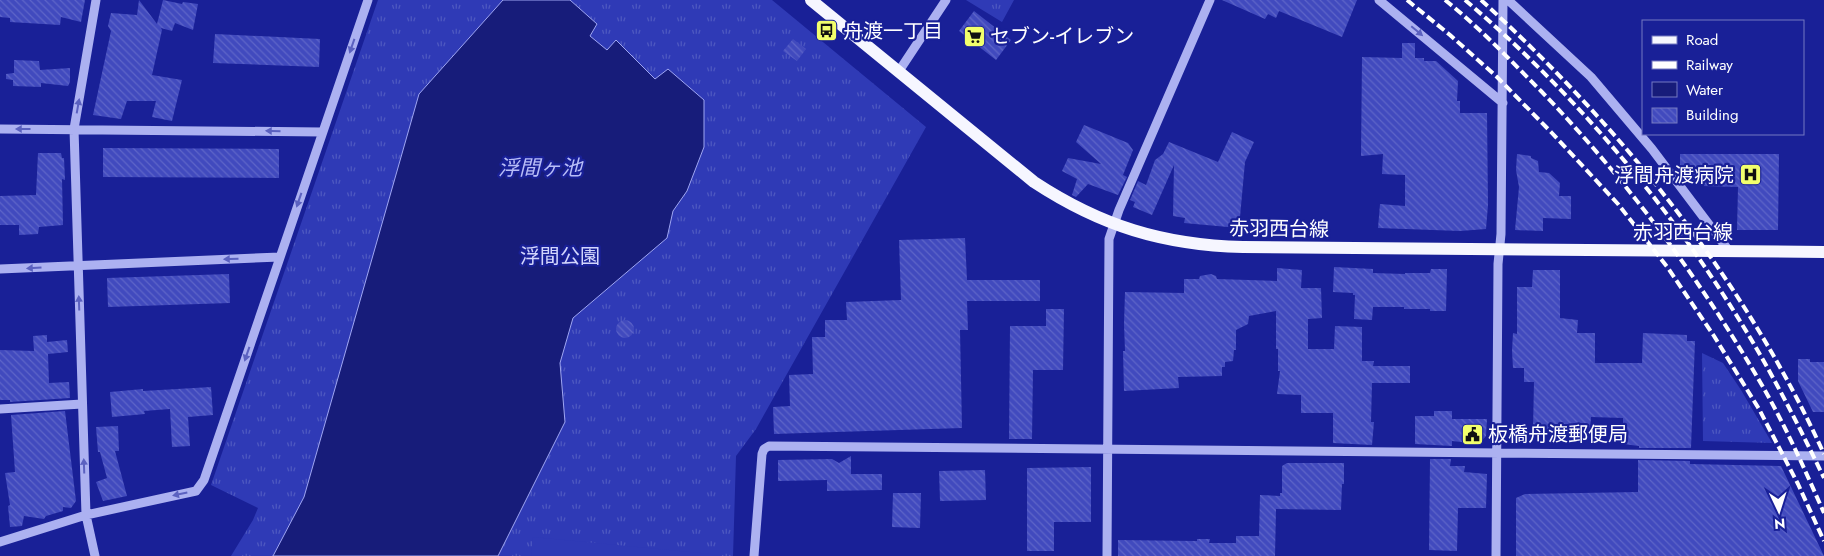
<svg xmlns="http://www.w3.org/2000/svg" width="1824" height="556" font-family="Jost,'Noto Sans JP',sans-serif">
  <defs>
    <pattern id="grass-tufts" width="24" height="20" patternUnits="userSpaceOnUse" patternTransform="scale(1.25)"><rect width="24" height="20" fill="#2f3ab6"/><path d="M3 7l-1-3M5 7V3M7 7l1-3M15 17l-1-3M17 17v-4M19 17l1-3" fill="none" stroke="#4e58c1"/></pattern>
    <pattern id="building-back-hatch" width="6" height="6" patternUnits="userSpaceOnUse" patternTransform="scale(1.25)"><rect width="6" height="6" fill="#414abe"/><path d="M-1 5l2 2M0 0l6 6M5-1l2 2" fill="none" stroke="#5e65c8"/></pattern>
  </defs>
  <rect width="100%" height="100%" fill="#192097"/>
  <!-- grass -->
  <path fill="url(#grass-tufts)" d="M378 0H772L926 127 756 429 736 456 733 556H231L253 520 258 508 211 485Z
    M966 0H1014L1002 22Z
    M1702 353 1723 363 1741 390 1772 443 1703 441Z"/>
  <!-- pitch -->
  <path fill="#2f3ab6" d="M533 537 711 554V556H531Z"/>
  <!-- water -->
  <path fill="#171c7a" stroke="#9fa6f3" d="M503 0H570L597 24 590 36 607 50 616 40 655 79 668 69 704 100V147L687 191 673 211 667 238 573 318 560 363 565 422 498 556H273L304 497 419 94Z"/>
  <!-- building -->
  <path fill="url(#building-back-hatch)" d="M0 0H85L81 22 61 17 60 25 10 22V18L0 17Z
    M139 0 157 24 163 0 182 4 183 2 198 4 193 30 175 23 172 31 161 28 162 30 152 75 182 80 172 121 152 117 156 101H127L121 119 93 115 111 31 108 26 111 13 137 15Z
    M1222 0H1357L1342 37 1279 11 1276 18 1268 14 1265 19Z
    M974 11 1011 40 996 60 959 31Z
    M215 34 320 39 319 67 213 63Z
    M793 39 806 49 797 61 783 51Z
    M1402 43H1415V58H1424V61H1436L1458 81 1457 101H1460V113H1487L1488 205 1486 229 1460 231 1378 228 1380 204 1405 206V175L1382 174 1383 154 1361 156 1362 57 1402 58Z
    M14 60 39 61 40 70 70 68V82L68 86 41 83V87L13 86V80L6 79V74L14 73Z
    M1084 125 1128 143 1133 150 1123 175 1127 177 1118 195 1088 184 1076 197 1072 195 1077 179 1062 171 1068 158 1101 164 1076 142Z
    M1232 132 1254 142 1245 162 1239 228 1184 223 1185 218 1173 216 1174 165 1152 215 1133 207 1135 202 1130 200 1138 181 1146 185 1155 160 1163 154 1169 142 1218 162Z
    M103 148 279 149V178L103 177Z
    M38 153H61L62 158H64L65 180 62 179 63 225 39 227 38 234 19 235V225H0V196L36 195Z
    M1517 154 1531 156V158L1538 161 1539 172 1549 173 1560 183 1559 196H1571V219L1543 218V231L1515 230 1519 187 1516 170Z
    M1680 154H1779L1778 230H1737L1738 187 1702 186V180H1688L1689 170H1680Z
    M965 238 967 280H1040V301H967L968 330H960L962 428 774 434 773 407 790 406 789 375 813 374 812 337H825V320H847L846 302 901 300 899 240Z
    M1334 267 1373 269V273L1405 274V273H1430L1431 269H1447L1446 311H1430V309H1404V307H1373L1372 320 1354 319 1355 295H1353V293L1333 292Z
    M1277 268 1302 270 1301 288H1321L1322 318 1308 319V349H1334L1335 326 1362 327V361H1374L1373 366H1410V383H1372L1371 422H1374L1372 445 1333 443V413H1301V395L1277 394 1280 371H1278V349H1276V311L1249 316 1248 324 1236 330V350H1234L1233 361 1225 362V367H1222V376L1178 377 1179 388 1124 391 1123 351H1125L1124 324 1125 292 1184 293V279H1199L1200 276 1211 274 1216 276 1217 279 1277 281Z
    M1533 270H1560V318L1578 320 1577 333H1595V363H1642L1643 333 1687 335V341H1695L1691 448H1639V446L1623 444V418L1591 417 1590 430 1533 429 1534 382H1524V368H1513L1512 351 1513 333 1517 334V287H1532Z
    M229 274 230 303 108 307 107 278Z
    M1046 309H1064L1063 370H1033L1032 439H1009L1010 326H1046Z
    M616 329a9 9 0 1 1 18 0a9 9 0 1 1-18 0Z
    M47 335V342L67 340 68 352 48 354 49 383 69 382 70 398 10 402V400H0V350L34 351 33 336Z
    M1798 359H1810V362H1824V412H1813L1798 381Z
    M211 387 213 415 188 417 190 446 172 447 170 409 144 411 145 414 112 417 110 392 143 389V391Z
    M65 411 76 501 71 508 63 507V511L46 516 44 519 24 516 22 526 10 527 8 506 10 505 5 473 15 472 11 415Z
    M1434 411H1452V419H1487L1486 436 1479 444 1452 441V446L1415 444V416H1434Z
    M118 426 119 451H115L127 496 103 501 96 482 107 478 100 452H98L96 427Z
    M851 456V474H882V490L827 491V480L778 481V460L832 459 839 463Z
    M1430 459H1451L1450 466H1465L1464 472 1487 474 1486 508H1458L1457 551 1429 550Z
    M1638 460 1690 461V464L1781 466 1824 556H1516V498L1525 494 1638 492Z
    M1287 463H1344V484H1342L1341 510 1276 509 1275 556H1118V540L1197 541V539H1210L1209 543H1236V536H1259L1260 495 1280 496V493H1282V466Z
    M1091 467V522H1054V551H1027V468Z
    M985 470 986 500 940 501 939 471Z
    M893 493H921L920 528 892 527Z"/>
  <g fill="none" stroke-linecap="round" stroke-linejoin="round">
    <!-- minor -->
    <path stroke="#acb1f1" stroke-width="9" d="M1379 0 1503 103
      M1508 0 1591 77 1652 149 1729 251
      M899 71 946 0
      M0 129 322 132
      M0 269 280 257
      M0 409 82 404
      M0 542 86 515 196 491 204 480 368 0
      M95 556 86 515 74 129 96 0
      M754 556 762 454 764 449 769 446 1824 456
      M1107 556 1109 239 1119 210 1210 0
      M1496 556 1498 264 1501 234 1503 0"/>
    <!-- major -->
    <path stroke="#f6f6ff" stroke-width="12" d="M811 0 1034 182C1101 226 1163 245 1243 247L1824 252"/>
    <!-- rail -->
    <path stroke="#fff" stroke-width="4" stroke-dasharray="9 4" stroke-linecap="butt" d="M1407 0 1450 35 1497 77 1551 132 1618 204 1668 268 1714 336 1759 409 1798 484 1824 541
      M1445 0C1479 27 1510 60 1541 91 1627 180 1701 280 1763 387 1786 427 1805 470 1824 513
      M1465 0C1572 91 1666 201 1740 321 1771 371 1798 424 1824 478
      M1481 0C1622 128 1745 280 1824 454"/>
  </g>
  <!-- one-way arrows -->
  <defs><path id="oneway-solid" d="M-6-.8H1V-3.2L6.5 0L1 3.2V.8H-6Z" transform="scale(1.25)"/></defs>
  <g fill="#5b61c0">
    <use href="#oneway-solid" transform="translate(1417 31) rotate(40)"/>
    <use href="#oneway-solid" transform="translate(352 46) rotate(109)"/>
    <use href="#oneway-solid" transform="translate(78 106) rotate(-80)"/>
    <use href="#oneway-solid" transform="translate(23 129) rotate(-180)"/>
    <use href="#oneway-solid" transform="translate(273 131) rotate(-179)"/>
    <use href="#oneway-solid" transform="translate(299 200) rotate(109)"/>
    <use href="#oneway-solid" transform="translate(231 259) rotate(178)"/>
    <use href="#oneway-solid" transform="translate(34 268) rotate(177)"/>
    <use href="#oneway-solid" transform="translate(79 303) rotate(-92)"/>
    <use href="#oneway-solid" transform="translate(247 354) rotate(109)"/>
    <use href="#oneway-solid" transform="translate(84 466) rotate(-92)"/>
    <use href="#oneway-solid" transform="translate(180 494) rotate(168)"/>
  </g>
  <!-- icons -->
  <defs>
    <symbol id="bus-square" viewBox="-11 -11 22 22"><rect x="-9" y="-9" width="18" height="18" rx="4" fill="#f2ff6c" stroke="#192097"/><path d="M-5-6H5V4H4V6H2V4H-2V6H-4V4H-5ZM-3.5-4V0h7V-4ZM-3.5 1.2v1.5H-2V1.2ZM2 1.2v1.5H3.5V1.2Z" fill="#111"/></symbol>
    <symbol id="supermarket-square" viewBox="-11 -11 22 22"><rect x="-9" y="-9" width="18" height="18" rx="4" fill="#f2ff6c" stroke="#192097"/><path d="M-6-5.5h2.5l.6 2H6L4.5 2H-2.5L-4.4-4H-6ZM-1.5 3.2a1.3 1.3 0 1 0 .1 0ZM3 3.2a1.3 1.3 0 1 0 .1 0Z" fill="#111"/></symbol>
    <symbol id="hospital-square" viewBox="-11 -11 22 22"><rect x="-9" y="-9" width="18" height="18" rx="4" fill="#f2ff6c" stroke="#192097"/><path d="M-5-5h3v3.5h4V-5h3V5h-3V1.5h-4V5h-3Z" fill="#111"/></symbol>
    <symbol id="civic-square" viewBox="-11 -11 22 22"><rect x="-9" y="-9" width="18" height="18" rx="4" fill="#f2ff6c" stroke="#192097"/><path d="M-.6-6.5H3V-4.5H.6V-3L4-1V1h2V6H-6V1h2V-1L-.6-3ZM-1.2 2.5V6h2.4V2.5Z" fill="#111"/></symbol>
  </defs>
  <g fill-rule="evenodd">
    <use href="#bus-square" x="814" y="18" width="25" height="25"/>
    <use href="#supermarket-square" x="962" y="24" width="25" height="25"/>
    <use href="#hospital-square" x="1738" y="162" width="25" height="25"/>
    <use href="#civic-square" x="1460" y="422" width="25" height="25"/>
  </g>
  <g text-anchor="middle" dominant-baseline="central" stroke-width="4.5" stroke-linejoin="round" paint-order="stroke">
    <!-- poi labels -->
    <g font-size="20" fill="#fff" stroke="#192097" text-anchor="start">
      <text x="843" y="31">舟渡一丁目</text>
      <text x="990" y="36">セブン-イレブン</text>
      <text x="1734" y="175" text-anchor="end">浮間舟渡病院</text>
      <text x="1488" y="434">板橋舟渡郵便局</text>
    </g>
    <!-- street labels -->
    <g font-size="20" fill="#fff" stroke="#192097">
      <text transform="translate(1279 229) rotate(1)">赤羽西台線</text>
      <text x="1683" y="232">赤羽西台線</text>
    </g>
    <!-- park labels -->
    <g font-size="20" fill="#d3d6fc" stroke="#192097">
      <text x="560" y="256">浮間公園</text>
    </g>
    <!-- water labels -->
    <g font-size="21" font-style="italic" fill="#b8bdf7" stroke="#192097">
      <text x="540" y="168">浮間ヶ池</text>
    </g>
  </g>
  <!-- legend -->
  <rect x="1642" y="20" width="162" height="115" fill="#192097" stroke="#7579c1"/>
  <rect x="1652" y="36" width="25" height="8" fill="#f6f6ff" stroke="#7579c1"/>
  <text x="1686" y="45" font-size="15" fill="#ffffff">Road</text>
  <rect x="1652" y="61" width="25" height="8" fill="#ffffff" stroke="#7579c1"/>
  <text x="1686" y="70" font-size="15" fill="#ffffff">Railway</text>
  <rect x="1652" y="82" width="25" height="15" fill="#171c7a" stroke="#7579c1"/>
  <text x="1686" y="95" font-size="15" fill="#ffffff">Water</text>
  <rect x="1652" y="108" width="25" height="15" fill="url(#building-back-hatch)" stroke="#7579c1"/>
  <text x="1686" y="120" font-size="15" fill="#ffffff">Building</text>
  <!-- north arrow -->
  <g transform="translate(1779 511) rotate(176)" stroke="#192097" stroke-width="4" paint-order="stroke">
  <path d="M0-4L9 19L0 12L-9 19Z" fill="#ffffff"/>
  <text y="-8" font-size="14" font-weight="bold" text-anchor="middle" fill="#ffffff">N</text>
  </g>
</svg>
